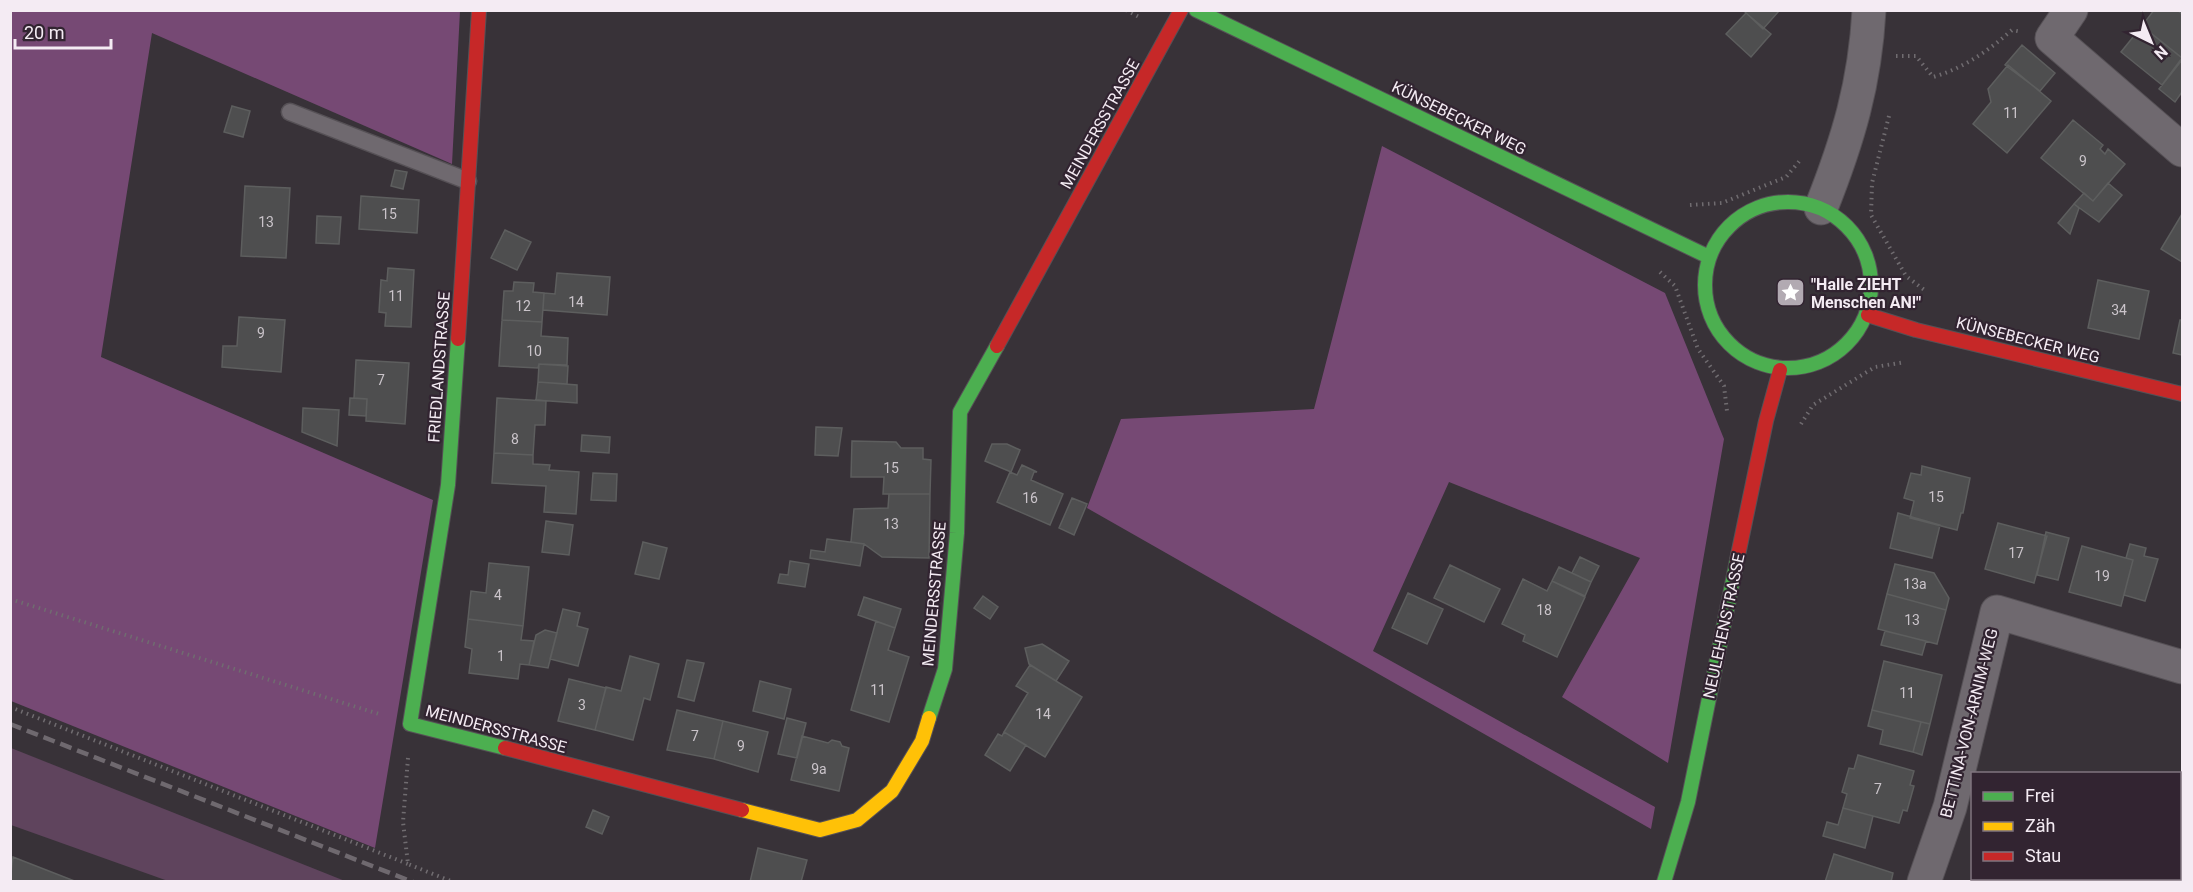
<svg xmlns="http://www.w3.org/2000/svg" width="2193" height="892" font-family="Roboto,sans-serif">
  <rect width="100%" height="100%" fill="#383238"/>
  <!-- green -->
  <path fill="#5f445d" d="M10 748H11L345 881H168L11 825Z"/>
  <!-- forest -->
  <path fill="#764974" d="M10 11H460L452 164 152 33 101 357 433 500 375 848 11 701Z
    M1382 146 1665 293 1724 439 1668 763 1562 697 1640 558 1449 482 1373 651 1655 807 1651 829 1087 508 1121 419 1314 409Z"/>
  <!-- building -->
  <path fill="#4e4e4f" stroke="#5d5e5e" stroke-width="1.5" d="M1743 10H1780L1763 29Z
    M2154 10H2177L2182 14V58L2142 26Z
    M1746 13 1771 34 1751 57 1726 34Z
    M2142 26 2182 58 2162 85 2121 52Z
    M2022 45 2055 73 2040 91 2005 65Z
    M2182 60V92L2175 102 2159 89Z
    M2008 65 2051 101 2007 153 1973 124 1991 102 1988 89Z
    M232 106 250 111 243 137 224 132Z
    M2073 120 2103 145 2100 149 2105 154 2108 149 2125 164 2093 201 2041 158Z
    M395 170 407 172 403 189 391 186Z
    M2108 183 2122 195 2099 222 2074 204 2084 193 2093 201Z
    M245 186 290 188 286 258 241 256Z
    M361 196 419 200 417 233 359 229Z
    M2074 204 2079 208 2070 234 2058 223Z
    M2182 214V262L2161 249Z
    M317 216 341 217 339 244 316 243Z
    M505 230 531 242 517 270 491 258Z
    M388 268 414 270 411 327 385 326 386 313 379 312 381 280 387 281Z
    M557 273 610 277 607 315 543 310 544 293 555 294Z
    M2098 280 2149 291 2139 339 2088 328Z
    M514 282 534 283 533 292 544 293 542 322 502 320 504 291H513Z
    M239 317 285 320 281 372 222 367 223 346H237Z
    M502 320 542 322 541 336 568 338 567 365 539 364 538 368 499 366Z
    M2180 320H2182V355L2173 353Z
    M356 360 409 363 405 424 366 421 367 399 354 398Z
    M539 364 568 366 567 384 538 382Z
    M538 382 577 385V403L536 400Z
    M350 398 367 399 366 416 349 415Z
    M497 398 546 401 545 425H535L533 455 494 453Z
    M303 408 339 410 337 446 302 432Z
    M816 427 842 428 838 456 815 455Z
    M582 435 610 437 609 453 581 451Z
    M852 441 896 442 901 448H923V459L931 460 930 494H883L884 477H851Z
    M992 444H1007L1020 450 1011 472 985 461Z
    M494 453 533 455V464L550 465 549 470 579 472 576 514 544 512 546 486 492 483Z
    M1022 465 1037 472H1034L1031 480 1063 494 1050 525 997 502 1010 472 1017 475Z
    M1922 466 1970 478 1963 513H1961L1957 530 1910 518 1914 501 1904 498 1911 473 1921 475Z
    M593 473 617 474 616 501 591 500Z
    M889 494H930L929 558 882 557 864 544 851 542 854 509 888 508Z
    M1072 498 1087 504 1074 535 1059 528Z
    M1898 513 1940 525 1932 558 1890 548Z
    M546 521 573 525 569 555 542 552Z
    M1998 523 2047 536 2034 583 1985 569Z
    M2046 532 2069 538 2058 580 2037 575Z
    M827 539 864 544 860 566 810 558 811 550 825 552Z
    M643 542 667 548 659 579 635 574Z
    M2130 544 2146 548 2144 556 2158 559 2145 601 2124 595 2133 560 2126 558Z
    M2082 546 2133 560 2121 606 2069 592Z
    M1580 557 1599 566 1591 582 1572 573Z
    M790 561 809 564 805 587 778 583 780 574 788 575Z
    M489 563 529 567 523 626 468 619 471 591 486 593Z
    M1895 564 1934 573 1949 598 1946 610 1887 594Z
    M1450 565 1500 589 1484 622 1434 598Z
    M1559 567 1591 582 1585 596 1552 581Z
    M1523 579 1547 591 1552 581 1585 597 1557 657 1523 641 1525 635 1502 624Z
    M1408 593 1443 609 1427 644 1392 628Z
    M1887 594 1946 610 1937 644 1878 629Z
    M983 596 998 607 990 619 974 608Z
    M864 597 901 609 895 628 858 615Z
    M563 609 580 613 577 626 588 629 578 666 550 659Z
    M468 619 523 626 521 640 534 641 529 665 520 664 518 679 469 673 472 649 465 647Z
    M876 621 895 628 888 650 909 657 889 722 851 710Z
    M545 630 557 633 548 668 529 665 536 635Z
    M1885 631 1926 641 1922 655 1881 645Z
    M1042 644 1069 661 1056 681 1029 664 1025 648Z
    M630 656 659 664 650 700 644 698 633 740 595 730 606 687 621 691Z
    M687 660 704 663 694 701 678 697Z
    M1884 661 1942 675 1930 724 1872 710Z
    M1030 665 1082 697 1045 757 1004 732 1028 693 1016 686Z
    M569 679 606 688 595 730 558 721Z
    M760 681 791 689 784 719 753 711Z
    M677 710 723 721 714 759 667 750Z
    M1872 710 1921 722 1913 752 1880 744 1883 730 1868 726Z
    M787 718 806 723 797 758 778 754Z
    M723 721 768 732 758 772 714 759Z
    M1921 722 1930 724 1922 755 1913 752Z
    M1004 732 1026 745 1010 771 985 755 998 734 1002 736Z
    M802 736 828 743 832 740 840 742 842 746 849 748 839 791 791 780Z
    M1858 755 1914 771 1910 785 1914 786 1907 811 1903 810 1899 823 1843 808 1847 794 1842 792 1849 768 1854 769Z
    M1843 808 1873 816 1865 848 1823 836 1827 822 1838 825Z
    M593 810 609 817 602 834 586 827Z
    M758 848 807 860 801 882H750Z
    M1834 854 1893 873 1891 882H1825Z
    M13 857 77 882H10Z"/>
  <g fill="none" stroke-linecap="round" stroke-linejoin="round">
    <defs>
      <path id="lane" d="M290 112 468 181"/>
      <path id="street" d="M2071 10 2052 38 2182 150
        M1821 208C1848 140 1865 84 1869 10
        M1924 882 1950 807 1997 612 2182 667"/>
      <path id="fast" d="M1196 10 1709 257
        M1705 285a83 83 0 1 1 166 0a83 83 0 1 1-166 0Z
        M458 339 448 485 410 724 505 748
        M929 718 945 669 957 533 960 412 997 346
        M1664 882 1688 802 1737 560"/>
      <path id="slow" d="M742 810 820 830 857 820 892 791 922 741 929 718"/>
      <path id="jam" d="M1868 315 1916 330 2182 394
        M458 339 479 10
        M997 346 1181 10
        M1737 560 1766 421 1780 370
        M505 748 742 810"/>
    </defs>
    <!-- lane casing -->
    <use href="#lane" stroke="#565156" stroke-width="19"/>
    <!-- street casing -->
    <use href="#street" stroke="#565156" stroke-width="35"/>
    <!-- fast casing -->
    <use href="#fast" stroke="#565156" stroke-width="16"/>
    <!-- slow casing -->
    <use href="#slow" stroke="#565156" stroke-width="16"/>
    <!-- jam casing -->
    <use href="#jam" stroke="#565156" stroke-width="16"/>
    <!-- path -->
    <path stroke="#706c70" stroke-width="4" stroke-dasharray="1.5 4.5" stroke-linecap="butt" d="M1126 10 1141 18
      M1896 56H1916L1933 77C1964 68 1988 51 2012 30L2022 32
      M1889 116 1872 183 1871 215 1906 276 1927 292
      M1690 205 1722 203 1786 177 1802 158
      M1660 272 1675 286 1698 349 1724 386 1727 411
      M1801 424 1813 405 1875 367 1905 362
      M10 599 379 714
      M10 707 408 864
      M408 758 403 822 408 864 453 882"/>
    <!-- lane -->
    <use href="#lane" stroke="#6f696f" stroke-width="16"/>
    <!-- street -->
    <use href="#street" stroke="#6f696f" stroke-width="33"/>
    <!-- fast -->
    <use href="#fast" stroke="#4caf50" stroke-width="14"/>
    <!-- slow -->
    <use href="#slow" stroke="#ffc107" stroke-width="14"/>
    <!-- jam -->
    <use href="#jam" stroke="#c62828" stroke-width="14"/>
    <!-- rail -->
    <path stroke="#6f696f" stroke-width="4.5" stroke-dasharray="12 6" stroke-linecap="butt" d="M10 724 413 882"/>
  </g>
  <!-- icons -->
  <defs>
    <symbol id="sight-square" viewBox="-11 -11 22 22"><rect x="-9" y="-9" width="18" height="18" rx="4" fill="#b2aab2" stroke="#322431"/><path d="M0-6L1.8-2.2L6-1.7L2.9 1.2L3.7 5.4L0 3.3L-3.7 5.4L-2.9 1.2L-6-1.7L-1.8-2.2Z" fill="#fff"/></symbol>
  </defs>
  <g fill-rule="evenodd">
    <use href="#sight-square" x="1774" y="276" width="33" height="33"/>
  </g>
  <g text-anchor="middle" dominant-baseline="central" stroke-width="4.5" stroke-linejoin="round" paint-order="stroke">
    <!-- number labels -->
    <g font-size="14" fill="#cac4ca">
      <text x="2011" y="113">11</text>
      <text x="2083" y="161">9</text>
      <text x="389" y="214">15</text>
      <text x="266" y="222">13</text>
      <text x="396" y="296">11</text>
      <text x="576" y="302">14</text>
      <text x="523" y="306">12</text>
      <text x="2119" y="310">34</text>
      <text x="261" y="333">9</text>
      <text x="534" y="351">10</text>
      <text x="381" y="380">7</text>
      <text x="515" y="439">8</text>
      <text x="891" y="468">15</text>
      <text x="1936" y="497">15</text>
      <text x="1030" y="498">16</text>
      <text x="891" y="524">13</text>
      <text x="2016" y="553">17</text>
      <text x="2102" y="576">19</text>
      <text x="1915" y="584">13a</text>
      <text x="498" y="595">4</text>
      <text x="1544" y="610">18</text>
      <text x="1912" y="620">13</text>
      <text x="501" y="656">1</text>
      <text x="878" y="690">11</text>
      <text x="1907" y="693">11</text>
      <text x="582" y="705">3</text>
      <text x="1043" y="714">14</text>
      <text x="695" y="736">7</text>
      <text x="741" y="746">9</text>
      <text x="819" y="769">9a</text>
      <text x="1878" y="789">7</text>
    </g>
    <!-- street labels -->
    <g font-size="16" fill="#f4ebf3" stroke="#322431">
      <text transform="translate(1459 118) rotate(26)">KÜNSEBECKER WEG</text>
      <text transform="translate(1100 124) rotate(-61)">MEINDERSSTRASSE</text>
      <text transform="translate(2028 340) rotate(14)">KÜNSEBECKER WEG</text>
      <text transform="translate(439 367) rotate(-86)">FRIEDLANDSTRASSE</text>
      <text transform="translate(934 594) rotate(-85)">MEINDERSSTRASSE</text>
      <text transform="translate(1724 626) rotate(-78)">NEULEHENSTRASSE</text>
      <text transform="translate(1969 723) rotate(-76)">BETTINA-VON-ARNIM-WEG</text>
      <text transform="translate(496 729) rotate(15)">MEINDERSSTRASSE</text>
    </g>
    <!-- poi labels -->
    <g font-size="16" font-weight="bold" fill="#f4ebf3" stroke="#322431" text-anchor="start">
      <text x="1811" y="284">"Halle ZIEHT<tspan x="1811" dy="18">Menschen AN!"</tspan></text>
    </g>
  </g>
  <!-- border -->
  <rect width="2193" height="892" fill="none" stroke="#f4ebf3" stroke-width="24"/>
  <!-- legend -->
  <rect x="1971" y="772" width="210" height="108" fill="#322431" stroke="#80747f" stroke-width="1.5"/>
  <rect x="1983" y="792" width="30" height="9" fill="#4caf50" stroke="#80747f" stroke-width="1.5"/>
  <text x="2025" y="802" font-size="18" fill="#f4ebf3">Frei</text>
  <rect x="1983" y="822" width="30" height="9" fill="#ffc107" stroke="#80747f" stroke-width="1.5"/>
  <text x="2025" y="832" font-size="18" fill="#f4ebf3">Zäh</text>
  <rect x="1983" y="852" width="30" height="9" fill="#c62828" stroke="#80747f" stroke-width="1.5"/>
  <text x="2025" y="862" font-size="18" fill="#f4ebf3">Stau</text>
  <!-- north arrow -->
  <g transform="translate(2151 42) rotate(137)" stroke="#322431" stroke-width="4.5" paint-order="stroke">
  <path d="M0-4.5L10 22L0 15L-10 22Z" fill="#f4ebf3"/>
  <text y="-9" font-size="16" font-weight="bold" text-anchor="middle" fill="#f4ebf3">N</text>
  </g>
  <!-- scale -->
  <path d="M15 39v9h96v-9" fill="none" stroke="#f4ebf3" stroke-width="3"/>
  <text x="24" y="39" font-size="18" fill="#f4ebf3" stroke="#322431" stroke-width="4.5" paint-order="stroke">20 m</text>
</svg>
